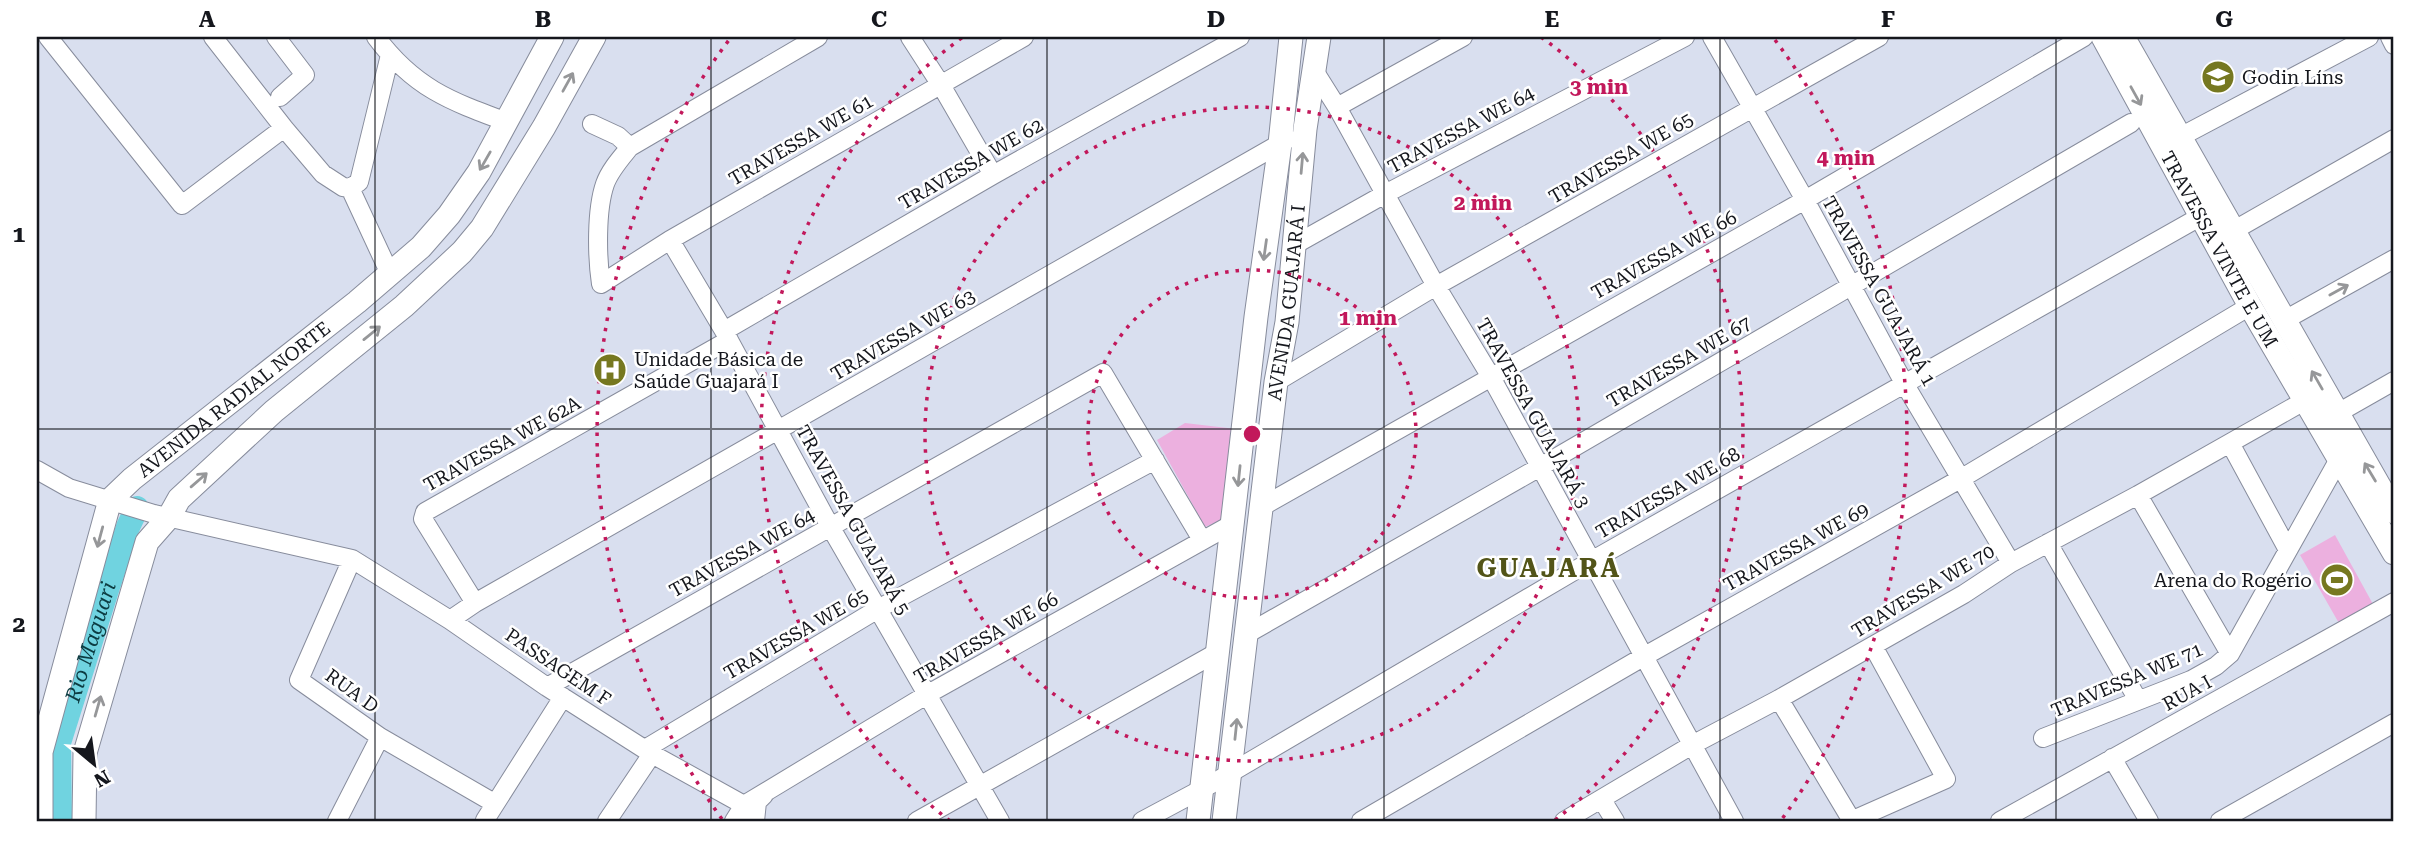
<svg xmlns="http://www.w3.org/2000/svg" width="2431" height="858" font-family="'Roboto Serif',serif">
  <rect width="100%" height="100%" fill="#d9dfef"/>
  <!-- green -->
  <path fill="#ecb0df" d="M1185 423 1236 429 1228 517 1205 527 1157 440Z
    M2335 535 2374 606 2340 625 2300 555Z"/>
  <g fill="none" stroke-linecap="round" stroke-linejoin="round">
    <!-- river -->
    <path stroke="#70d3e0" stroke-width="24" id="s1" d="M60 821 59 743 107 590 128 527 137 508"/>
    <defs>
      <path id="minor" d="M48 37 182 205 284 128
        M213 37 284 128 323 174 343 187 350 188
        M276 37 305 75 280 97
        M376 37C414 88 450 101 507 122
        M818 37 630 147C621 158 610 170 605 184 596 210 597 257 601 284L670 240 1024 37
        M910 37 941 85 993 175
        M1712 37 1805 200 1904 383 2011 563
        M2390 37 2394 45
        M1315 72 1337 107 1436 286 1491 377 1734 821
        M1337 107 1463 37
        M592 124 618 136 630 147
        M2180 137 2369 37
        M350 188 359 182 390 55
        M350 188 390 274
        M2224 236 2394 139
        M670 240 724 331 831 528 1000 821
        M1296 244 1385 194 1685 37
        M2283 321 2394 259
        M724 331 993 175 1240 37
        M1276 382 1436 286 1879 37
        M2336 414 2394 381
        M2230 443 2288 550
        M37 470 69 488 154 514 352 559 450 620 547 687 652 754 744 805
        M2138 495 2230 654
        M1263 506 1805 200 2084 37
        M2048 543 2138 700
        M352 559 299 680 380 737 494 803
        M475 603 423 519 425 512 729 340
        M450 620 475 603 1288 139
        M1245 635 1540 467 2131 123
        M547 687 1103 373 1202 540
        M1779 699 1852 821
        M2043 738 2191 680 2216 666 2230 654 2343 452
        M645 749 878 609 1155 460
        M2112 758 2149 821
        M1602 800 1615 821
        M485 820 563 697
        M337 821 380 737
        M607 821 652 754
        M734 821 744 805 928 694 1234 523
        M755 821 757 802 764 795
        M917 821 1216 653
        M1142 821 1215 782 1591 561 2212 210
        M1361 821 1643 657 1962 478 2250 306
        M1564 821 1692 745 1779 699 1964 594 2011 563 2138 495 2306 400
        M1851 821 1946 779 1873 646
        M2000 821 2394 602
        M2220 821 2394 723"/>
      <g id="major">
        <path id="s2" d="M2103 37 2250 306 2394 553"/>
        <path d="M2123 37 2394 512"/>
        <path id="s3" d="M41 821V752L110 500 132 479 357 302 421 247 449 215 479 172 552 37"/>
        <path d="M84 821 85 753 147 542 169 517 179 499 274 411 404 306 462 252 482 228 544 127 594 37"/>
        <path d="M1198 821 1256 317 1280 144 1291 37"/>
        <path id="s4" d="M1224 821 1276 382 1287 322 1305 129 1319 37"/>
      </g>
    </defs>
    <!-- minor casing -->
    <use href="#minor" stroke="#878c9c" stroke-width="20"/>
    <!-- major casing -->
    <use href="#major" stroke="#878c9c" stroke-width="25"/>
    <!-- minor -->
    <use href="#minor" stroke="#fff" stroke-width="18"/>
    <!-- major -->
    <use href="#major" stroke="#fff" stroke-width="23"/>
  </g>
  <!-- one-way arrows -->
  <defs><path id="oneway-shaft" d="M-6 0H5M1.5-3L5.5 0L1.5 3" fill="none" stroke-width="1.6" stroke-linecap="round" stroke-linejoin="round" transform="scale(1.75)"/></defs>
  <g stroke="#969799">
    <use href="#oneway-shaft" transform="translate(568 82) rotate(-61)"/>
    <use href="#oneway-shaft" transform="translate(2136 96) rotate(61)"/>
    <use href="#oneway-shaft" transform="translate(485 161) rotate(120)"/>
    <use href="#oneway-shaft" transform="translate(1302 163) rotate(-85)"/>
    <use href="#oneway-shaft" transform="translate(1265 250) rotate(98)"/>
    <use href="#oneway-shaft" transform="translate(2339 290) rotate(-29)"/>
    <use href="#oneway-shaft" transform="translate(372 333) rotate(-39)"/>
    <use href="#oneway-shaft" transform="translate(2317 380) rotate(-120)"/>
    <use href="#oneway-shaft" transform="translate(2370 472) rotate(-121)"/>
    <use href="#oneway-shaft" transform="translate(1239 476) rotate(96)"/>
    <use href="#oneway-shaft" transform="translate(199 480) rotate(-41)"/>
    <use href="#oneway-shaft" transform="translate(100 537) rotate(105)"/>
    <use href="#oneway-shaft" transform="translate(98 706) rotate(-74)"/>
    <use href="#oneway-shaft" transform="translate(1236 729) rotate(-84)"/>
  </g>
  <!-- grid -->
  <path fill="none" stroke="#15171d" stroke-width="2" stroke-opacity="0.55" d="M375 37V821M711 37V821M1047 37V821M1384 37V821M1720 37V821M2056 37V821M37 429H2394"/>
  <!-- distance rings -->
  <g fill="none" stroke="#c2185b" stroke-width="3.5" stroke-dasharray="3.5 7">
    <circle cx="1252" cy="434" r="164"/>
    <circle cx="1252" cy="434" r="327"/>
    <path d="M950 821A491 491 0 0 1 963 37M1541 37A491 491 0 0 1 1554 821"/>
    <path d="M722 819A655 655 0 0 1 729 40M1775 40A655 655 0 0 1 1782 819"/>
  </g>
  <!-- icons -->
  <defs>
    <symbol id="school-disc" viewBox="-11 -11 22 22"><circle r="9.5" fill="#767820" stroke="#fff"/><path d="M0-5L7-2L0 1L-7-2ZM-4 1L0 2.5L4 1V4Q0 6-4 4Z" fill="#fff"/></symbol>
    <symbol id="hospital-disc" viewBox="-11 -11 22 22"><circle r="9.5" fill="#767820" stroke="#fff"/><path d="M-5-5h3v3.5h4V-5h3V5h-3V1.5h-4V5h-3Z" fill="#fff"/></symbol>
    <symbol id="stadium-disc" viewBox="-11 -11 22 22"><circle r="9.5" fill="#767820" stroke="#fff"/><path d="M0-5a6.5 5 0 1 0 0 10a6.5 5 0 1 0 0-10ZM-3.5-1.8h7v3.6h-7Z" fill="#fff"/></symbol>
  </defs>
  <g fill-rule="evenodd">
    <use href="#school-disc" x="2199" y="58" width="38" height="38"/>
    <use href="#hospital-disc" x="591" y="351" width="38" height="38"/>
    <use href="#stadium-disc" x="2318" y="561" width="38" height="38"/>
  </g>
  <g text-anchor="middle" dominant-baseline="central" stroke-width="5" stroke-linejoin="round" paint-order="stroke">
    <!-- poi labels -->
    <g font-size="19" fill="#15171d" stroke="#fff" text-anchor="start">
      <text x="2242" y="77">Godin Líns</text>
      <text x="634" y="359">Unidade Básica de<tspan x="634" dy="22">Saúde Guajará I</tspan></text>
      <text x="2312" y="580" text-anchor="end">Arena do Rogério</text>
    </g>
    <!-- street labels -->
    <g font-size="19" fill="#15171d" stroke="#fff">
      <text transform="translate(1461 130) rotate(-28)">TRAVESSA WE 64</text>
      <text transform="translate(801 140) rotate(-30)">TRAVESSA WE 61</text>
      <text transform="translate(1621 158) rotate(-30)">TRAVESSA WE 65</text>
      <text transform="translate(971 164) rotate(-30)">TRAVESSA WE 62</text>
      <text stroke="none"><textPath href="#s2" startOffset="242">TRAVESSA VINTE E UM</textPath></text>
      <text transform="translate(1664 255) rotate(-29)">TRAVESSA WE 66</text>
      <text transform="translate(1879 291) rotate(61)">TRAVESSA GUAJARÁ 1</text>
      <text stroke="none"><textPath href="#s4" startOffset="522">AVENIDA GUAJARÁ I</textPath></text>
      <text transform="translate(903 335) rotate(-30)">TRAVESSA WE 63</text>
      <text transform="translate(1679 362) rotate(-30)">TRAVESSA WE 67</text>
      <text stroke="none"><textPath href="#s3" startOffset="490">AVENIDA RADIAL NORTE</textPath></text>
      <text transform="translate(1533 413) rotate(61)">TRAVESSA GUAJARÁ 3</text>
      <text transform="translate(502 444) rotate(-29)">TRAVESSA WE 62A</text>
      <text transform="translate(1668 493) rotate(-30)">TRAVESSA WE 68</text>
      <text transform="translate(853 520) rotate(61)">TRAVESSA GUAJARÁ 5</text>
      <text transform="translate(1796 547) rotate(-29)">TRAVESSA WE 69</text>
      <text transform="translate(742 553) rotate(-29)">TRAVESSA WE 64</text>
      <text transform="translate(1923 591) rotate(-31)">TRAVESSA WE 70</text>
      <text transform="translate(796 634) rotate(-30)">TRAVESSA WE 65</text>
      <text transform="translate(986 638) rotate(-30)">TRAVESSA WE 66</text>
      <text transform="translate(558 667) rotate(34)">PASSAGEM F</text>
      <text transform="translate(2127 680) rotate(-23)">TRAVESSA WE 71</text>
      <text transform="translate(352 691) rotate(36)">RUA D</text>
      <text transform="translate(2187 693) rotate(-29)">RUA I</text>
    </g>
    <!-- water labels -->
    <g font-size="21" font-style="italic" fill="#0c3c42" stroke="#fff">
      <text stroke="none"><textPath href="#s1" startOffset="184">Rio Maguari</textPath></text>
    </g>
    <!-- district labels -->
    <g font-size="26" font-weight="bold" letter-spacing="2" fill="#525418" stroke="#fff">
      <text x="1549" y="568">GUAJARÁ</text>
    </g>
  </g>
  <circle cx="1252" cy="434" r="10" fill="#c2185b" stroke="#fff" stroke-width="3.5"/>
  <g font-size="21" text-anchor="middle" font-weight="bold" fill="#c2185b" stroke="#fff" stroke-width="5" stroke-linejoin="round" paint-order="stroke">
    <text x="1599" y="94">3 min</text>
    <text x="1846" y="165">4 min</text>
    <text x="1483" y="210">2 min</text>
    <text x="1368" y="325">1 min</text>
  </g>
  <!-- border -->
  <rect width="2431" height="858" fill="none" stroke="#ffffff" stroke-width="77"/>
  <!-- north arrow -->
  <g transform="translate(94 764) rotate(151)" stroke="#ffffff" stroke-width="5" paint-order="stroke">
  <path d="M0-5L12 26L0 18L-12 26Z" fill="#15171d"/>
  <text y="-10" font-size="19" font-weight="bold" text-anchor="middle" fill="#15171d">N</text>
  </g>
  <rect x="38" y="38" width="2354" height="782" fill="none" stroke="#15171d" stroke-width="2.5"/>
  <g font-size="23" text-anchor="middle" font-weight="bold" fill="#15171d">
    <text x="207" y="27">A</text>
    <text x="543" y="27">B</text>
    <text x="879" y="27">C</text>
    <text x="1216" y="27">D</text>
    <text x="1552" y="27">E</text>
    <text x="1888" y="27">F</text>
    <text x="2224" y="27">G</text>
    <text x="19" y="242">1</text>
    <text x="19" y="632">2</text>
  </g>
</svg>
